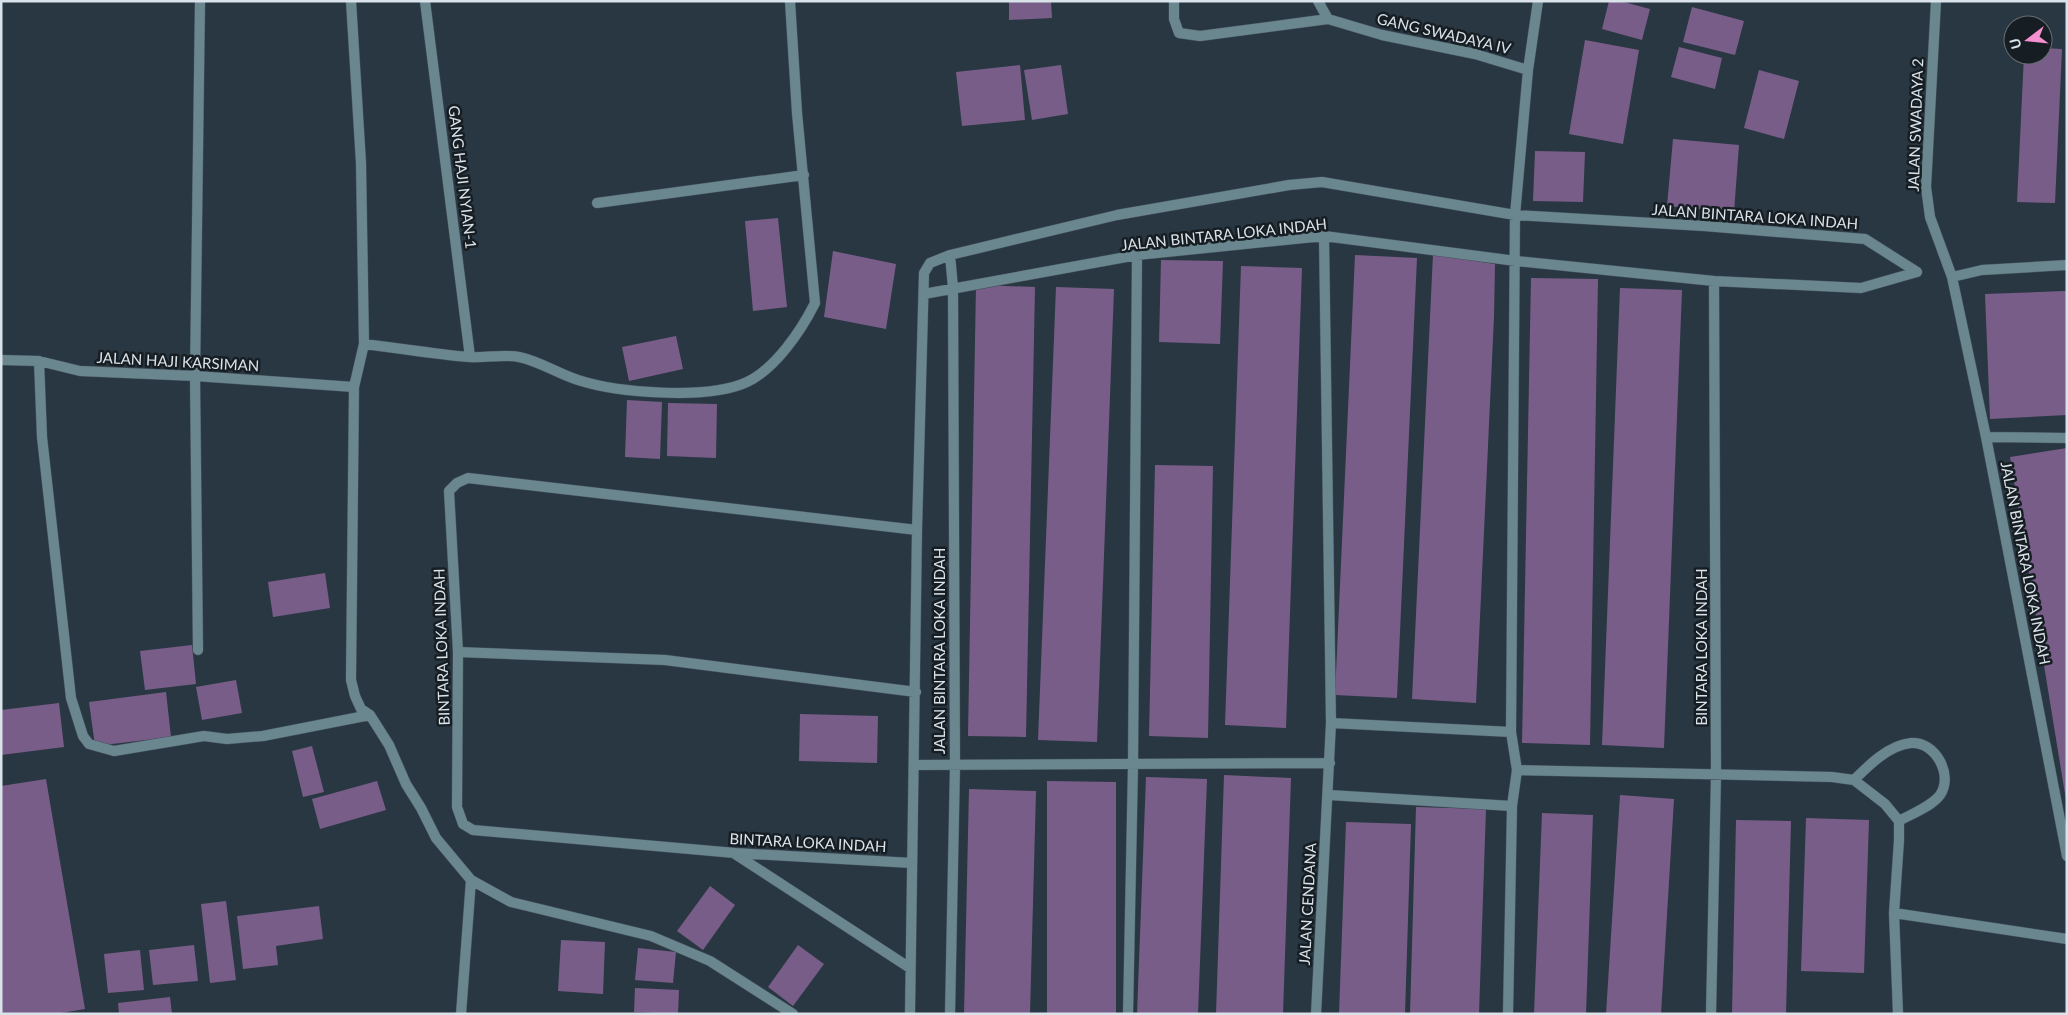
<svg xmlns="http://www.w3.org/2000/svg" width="2068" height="1015" font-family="Lato,sans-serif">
  <rect width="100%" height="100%" fill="#293742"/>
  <!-- building -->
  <path fill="#795d89" d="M1009 1H1051L1052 18 1009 20Z
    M1609 1H1620L1650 9 1642 40 1602 29Z
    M1692 7 1744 21 1735 55 1683 42Z
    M1585 40 1639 50 1623 144 1569 134Z
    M1679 47 1722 58 1715 89 1671 77Z
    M2043 48 2062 49 2055 203 2017 202 2024 55H2043Z
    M1020 65 1025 120 962 126 956 72Z
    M1061 65 1068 114 1032 120 1024 70Z
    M1759 70 1799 81 1784 139 1744 128Z
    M1673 139 1739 145 1734 212 1667 206Z
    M1535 151 1585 152 1583 202 1533 201Z
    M778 218 787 307 753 311 745 221Z
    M833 251 896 264 886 329 824 317Z
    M1433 254 1495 264 1494 317 1476 703 1412 699Z
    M1355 255 1417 258 1397 698 1335 695Z
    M1161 260 1223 261 1220 344 1159 342Z
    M1241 266 1302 268 1286 728 1225 725Z
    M1531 278 1598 279 1590 745 1522 743Z
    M976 285 1035 287 1026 737 968 736Z
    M1056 287 1114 289 1097 742 1038 740Z
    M1620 288 1682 290 1664 748 1602 745Z
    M2064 291H2067V415L1990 419 1985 294Z
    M676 336 683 369 629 381 622 347Z
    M627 400 662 402 660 459 625 457Z
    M668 403 717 404 716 458 667 456Z
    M2067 448V800H2066L2010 457Z
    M1155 465 1213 466 1208 738 1149 736Z
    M325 573 330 608 273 617 268 582Z
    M192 645 196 684 145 690 140 651Z
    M236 680 242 713 202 720 196 687Z
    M166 692 171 737 95 746 89 702Z
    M59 703 64 747 1 755V710Z
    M800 714 878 716 877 763 799 761Z
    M312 746 324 792 303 797 292 751Z
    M1224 775 1291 778 1283 1014H1216Z
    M1146 777 1207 779 1198 1014H1137Z
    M46 779 85 1009 55 1014H1V786Z
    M377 781 386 810 320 829 312 799Z
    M1047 781 1116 782V1014H1047Z
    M969 789 1036 791 1030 1014H964Z
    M1620 795 1674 799 1661 1014H1606Z
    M1416 807 1486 809 1479 1014H1410Z
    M1542 813 1593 815 1586 1014H1534Z
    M1806 818 1869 820 1864 973 1801 971Z
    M1736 820 1791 821 1786 1014H1732Z
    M1346 822 1411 824 1405 1014H1339Z
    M710 886 735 905 703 950 677 931Z
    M226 901 236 980 210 983 201 904Z
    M319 906 323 939 276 946 278 965 243 969 237 916Z
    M561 940 605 942 603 994 558 991Z
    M194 945 198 981 153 985 149 950Z
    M798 945 824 964 793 1006 768 987Z
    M638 948 676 952 673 983 635 980Z
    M140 950 144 990 108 993 104 954Z
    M635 988 679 990 678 1014 634 1012Z
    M170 997 172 1014H119L118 1003Z"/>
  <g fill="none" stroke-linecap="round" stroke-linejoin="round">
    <defs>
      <path id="minor" d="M351 1 361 163 364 344 354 387 351 680 355 696 361 709 370 715 389 745 406 784 421 808 436 838 471 880 511 902 651 936 710 961 793 1014
        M425 1 470 357
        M1174 1V19L1179 33 1200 36 1328 19 1382 35 1475 54 1528 70 1515 215 1511 732 1517 770 1512 806 1508 1014
        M1318 1 1328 19
        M1936 1 1926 187 1930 217 1952 277 1986 437 2067 856
        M1528 70 1538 1
        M597 203 804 175
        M950 255 953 288 955 766 950 1014
        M1952 277 1982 270 2067 265
        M924 294 1137 255 1324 236 1516 261 1714 281 1861 288 1917 272
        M364 344C399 348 434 354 469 357 485 358 503 354 519 357 539 361 559 374 578 380 618 393 709 400 747 382 775 369 801 331 815 303L797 113 790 1
        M1 360 39 361 80 371 195 376 354 387
        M39 361 42 437 71 698 83 736 89 744 114 751 204 736 227 739 263 736 370 715
        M1986 437 2067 438
        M198 650 195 376 200 1
        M458 652 665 660 916 692
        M1331 723 1511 732
        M914 765 1330 763
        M1517 770 1832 777 1854 780 1885 804 1899 821V840L1894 913 1898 1014
        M1854 780C1869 765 1889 745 1911 743 1935 741 1954 775 1940 795 1931 807 1911 814 1899 821
        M1329 795 1512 806
        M735 854 910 968
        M912 863 735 853 473 830 463 824 457 807 458 652 449 491 457 483 468 478 917 530
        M1894 913 2067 939
        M461 1014 471 880
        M910 1014 917 530 924 273 930 263 950 255 1117 215 1289 185 1322 182 1515 215 1704 226 1865 239 1917 272
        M1128 1014 1133 765 1137 255
        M1316 1014 1331 723 1324 236
        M1711 1014 1716 775 1714 281"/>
    </defs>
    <!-- minor casing -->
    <use href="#minor" stroke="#45535d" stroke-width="11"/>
    <!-- minor -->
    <use href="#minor" stroke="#6a868e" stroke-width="10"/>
  </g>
  <g text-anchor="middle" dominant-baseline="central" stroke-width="5" stroke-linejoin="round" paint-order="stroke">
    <!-- street labels -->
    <g font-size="15" fill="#dae3ea" stroke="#171e23">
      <text transform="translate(1444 33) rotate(13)">GANG SWADAYA IV</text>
      <text transform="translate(1915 125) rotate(-88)">JALAN SWADAYA 2</text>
      <text transform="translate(463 177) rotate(83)">GANG HAJI NYIAN-1</text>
      <text transform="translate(1755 216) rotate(4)">JALAN BINTARA LOKA INDAH</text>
      <text transform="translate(1224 234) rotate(-6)">JALAN BINTARA LOKA INDAH</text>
      <text transform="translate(178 361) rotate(3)">JALAN HAJI KARSIMAN</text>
      <text transform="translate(2026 563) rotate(79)">JALAN BINTARA LOKA INDAH</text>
      <text transform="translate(441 647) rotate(-92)">BINTARA LOKA INDAH</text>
      <text transform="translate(1701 647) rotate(-90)">BINTARA LOKA INDAH</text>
      <text transform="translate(939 651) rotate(-90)">JALAN BINTARA LOKA INDAH</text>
      <text transform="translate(808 842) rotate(3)">BINTARA LOKA INDAH</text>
      <text transform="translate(1307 904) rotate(-87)">JALAN CENDANA</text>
    </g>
  </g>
  <!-- border -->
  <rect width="2068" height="1015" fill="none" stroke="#dae3ea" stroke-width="5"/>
  <!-- north arrow -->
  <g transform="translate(2028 40) rotate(254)"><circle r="24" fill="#171e23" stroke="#656d73"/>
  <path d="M0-4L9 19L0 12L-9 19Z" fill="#f590d1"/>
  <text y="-8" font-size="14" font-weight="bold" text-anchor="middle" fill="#dae3ea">U</text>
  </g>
</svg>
